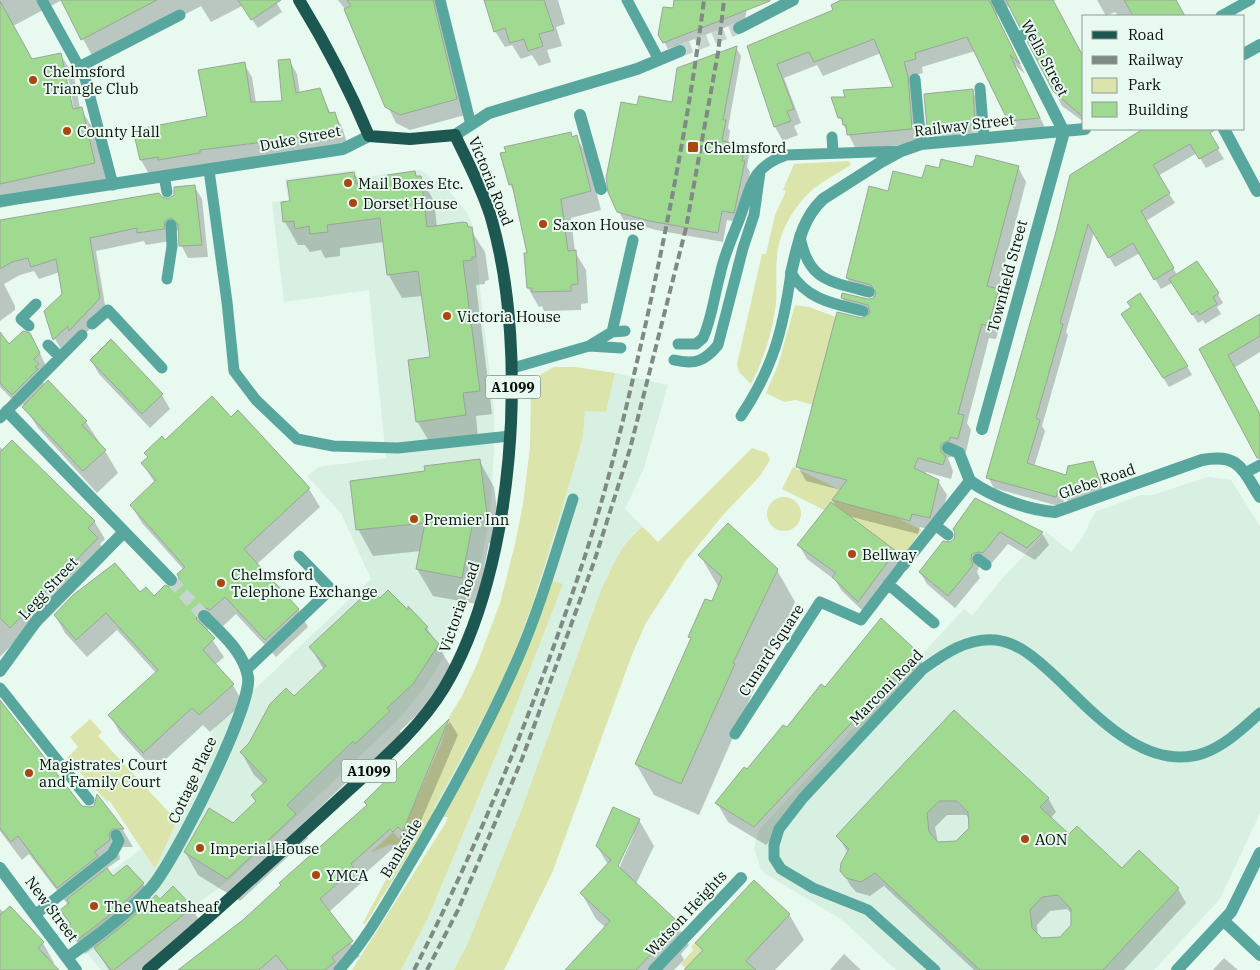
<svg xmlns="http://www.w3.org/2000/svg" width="1260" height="970" font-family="'IBM Plex Serif',serif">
  <rect width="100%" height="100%" fill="#e8f9f0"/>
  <!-- built -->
  <path fill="#d7f0e2" d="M356 170 357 178 416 170 422 171 446 188 466 211 473 226 494 412V451L490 515 481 561 467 604 443 658 425 687 399 719 229 880 193 907 173 887 165 895 184 915 114 970H101L55 914 141 849 155 869 177 821 215 727 371 579 341 513 307 476 318 467 386 458 369 290 284 302 272 202 288 200 285 179Z
    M615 373 668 385 644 468 625 509 643 527 632 534 601 590 521 811 468 943 454 970H401L428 918 504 736 562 584 435 813 434 808 512 659 532 606 558 522 583 437 585 411 606 412Z
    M1208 477 1231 480 1260 526V813L1220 899 1154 970H896L841 919 764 873 760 867 754 848 759 830 964 609 972 616 1000 581 1046 532 1071 552 1082 538 1095 512 1141 495H1153Z"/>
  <!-- green -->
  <path fill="#dbe4ab" d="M849 161 851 165C835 175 816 184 804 198 790 214 778 236 777 257 775 275 778 293 775 311 771 336 763 361 751 384L739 372 737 364 762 254H766L775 215 786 191 783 190 794 164Z
    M795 305 809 307 836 317 813 405 796 400 784 402 766 393 778 365Z
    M554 367H575L615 373 606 412 585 411 583 437 558 522 532 606 512 659 490 705 434 808 435 813 365 924 363 923 400 853 391 844 370 853 393 832 399 839 441 744 450 715 461 698 477 664 500 603 515 544 523 504 530 447 531 389 538 376Z
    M752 448 767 453 770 460 760 476 723 515 685 562 646 623 633 652 552 873 504 970H454L468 943 521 811 601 590C612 569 622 540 643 527L658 542Z
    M793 467 922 530 898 562 892 556 896 551 846 513 844 515 829 504 824 510 782 489Z
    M767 514a17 17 0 1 1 34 0a17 17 0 1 1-34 0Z
    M552 581 563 584 504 736 428 918 401 970H352L445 824 448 817H442Z
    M90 719 102 732 98 736 177 821 155 869 109 800 107 802 67 758 78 747 70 737Z
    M695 943 703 950 688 970 681 964 693 950 691 947Z"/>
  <!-- shadow -->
  <path fill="#0003" fill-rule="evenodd" d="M0 0H275L282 12 258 28 242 6 211 22 201 6 95 61 62 0 13 26 32 61 61 55 74 77 80 108 94 130 107 185 0 208ZM65 77H68L75 115H73Z
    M338 0H435L465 115 410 130 396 123 364 58 345 9Z
    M485 0H558L565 24 556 27 562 46 547 50 551 62 539 66 532 55 521 59 512 45 505 47 495 31Z
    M675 0H748L745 20 668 49 660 34 674 10Z
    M844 0H1056L1053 1 1084 59V122L1062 106 1012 9 1007 6 998 9 997 18 1025 74 1015 65 1047 132 1017 135 975 51 922 67 923 73 912 76 919 143 856 149 840 118 846 98 895 88 881 53 823 76 817 65 784 78 801 123 794 126 798 135 783 141 775 127 748 46 834 11Z
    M1097 0H1175L1184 16H1118L1115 12 1106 16Z
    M736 48 741 56 728 128 730 131 728 143 744 146 749 156 747 167 750 172 738 222 727 220 723 242 656 230 624 221 619 212 638 107 673 103Z
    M289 60 297 74 300 93 319 90 331 114 334 113 342 127 347 143 149 174 141 160 134 131 209 117 244 64 252 77 256 103 283 102Z
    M972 90 977 100 980 132 934 137 928 127Z
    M1147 129H1206L1224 159 1206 168 1197 153 1158 176 1175 203 1146 221 1177 275 1218 294 1223 303 1217 307 1221 314 1205 324 1203 320 1198 323 1172 283 1161 289 1140 253 1115 267 1094 232 1066 332 1068 335 1042 426 1045 431 1034 467 1067 476 1092 463 1105 494 1081 502 1064 500 1062 507 994 488 988 477 1057 232 1071 176Z
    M570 133 573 138 576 137 587 155 601 210 571 218 575 252 586 270 588 303 581 304V310L544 311 542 306 539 307 528 288 529 254 515 194 510 184Z
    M1018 167 1026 182 998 290 1006 305 996 339 989 338 967 423 971 430 966 452 958 451 957 454 948 458 953 471 951 479 926 472 925 474 938 481 947 495 937 532 920 527 918 534 848 516 895 552 904 566 867 615 842 591 835 580 807 559 799 545 837 508 833 501 841 490 806 481 798 467 862 320 867 316 850 312 842 298 868 301 877 298 855 292 847 278 889 192 923 180 940 169Z
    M354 173 360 184 389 180 414 173 417 177H420L434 201 437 227 467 224 485 252 489 280 485 281V284L476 285 492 414 476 416 478 439 431 445 417 421 431 358 423 296 402 298 388 274 384 242 340 248V256L325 258 321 250 310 252 305 245H298L285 222 291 202Z
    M194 186 202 199 208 257 188 258 181 245 180 229 171 234 170 241 146 245 144 241 96 251 106 311 77 343 62 351 55 339 46 311 64 294 60 272 39 279 34 271 20 275 4 284 15 306V310L0 321V222L161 198 169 201Z
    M1260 316V352L1234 368 1260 416V460L1201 350Z
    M1128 323 1187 366 1192 375 1169 387Z
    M0 334 9 346 37 347 46 366 42 380 45 385 48 382 86 422 105 451 118 473 97 493 38 428 23 404 20 407 0 387Z
    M111 341 162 395 170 409 150 428 99 374 91 360Z
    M238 412 309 489 320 507 257 564 298 609 308 627 276 657 236 614 221 628H208L207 632 224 657 215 665 233 685 243 703 210 732 203 725 154 770 120 733 110 715 156 673 117 630 87 657 65 633 55 615 140 594 153 597 178 586 184 570 142 523 131 505 155 483 142 463 165 441 231 418Z
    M0 447 94 521 105 539 100 544 108 557 21 646 16 640 0 657Z
    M479 460 494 487 501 541 489 543 477 604 433 596 417 569 421 551 373 556 358 529 426 472Z
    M954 529 1042 533 1049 545 1035 560 1008 544 990 565 979 567 977 572 980 578 955 608 927 584 920 572 955 540Z
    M700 555 777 570 795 602 778 640 776 639 699 815 654 795 636 764 692 641 689 637 712 603 719 588Z
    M380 600 427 628 451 667 426 706 400 731 402 734 369 766 366 763 301 826 308 838 240 901 198 875 185 852 233 825 256 802 252 796 264 784 254 775 241 752 324 670 311 648Z
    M917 653 927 672 766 845 728 822 717 803 825 688Z
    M0 702 82 807 90 809 95 806 97 797 123 830 133 847H123L119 853 120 859 106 869 112 877 127 867 143 884 152 900 192 908 200 922 141 970H109L94 947 85 954 68 928 71 926 62 910 68 905 29 854 22 860 0 831Z
    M954 711 1048 798 1056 812 1050 819 1069 836 1122 870 1178 889 1186 903 1124 970H974L884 886 870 896 856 892 850 885 842 870 848 853 838 836ZM947 815H966L969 818 970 829 956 843H938L935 827ZM1067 909 1072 914V925L1060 938 1042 939 1038 936 1037 925 1050 911Z
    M450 722 458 735 411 844 407 840 401 846 399 843 359 879 361 883 329 912 360 956 342 970H179L244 920 368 806 366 802Z
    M639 820 654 846 636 884 674 920 689 945 681 954 684 960 674 970H567L606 928 596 919 582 894 608 865 597 846ZM632 834H634L617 873 615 872Z
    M0 909 43 943 54 963 51 966 53 970H0Z
    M789 914 804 940 775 970H694L703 952 697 943Z
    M844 954 861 970H830Z
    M1224 958 1238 970H1213Z"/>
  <!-- building -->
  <path fill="#a0da90" stroke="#9ba598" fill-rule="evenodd" d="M61 0H157L81 40Z
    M238 0H281L251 20Z
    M347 0H433L457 99 400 115 385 107 344 9 351 6Z
    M484 0H544L554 30 539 34 543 46 528 51 524 39 510 43 505 28 494 32Z
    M674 0H770V1L663 43 658 35 663 7 673 8Z
    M841 0H989L1020 64 1010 55 1040 118 1008 121 967 37 915 53 916 59 904 62 908 76 912 129 847 135 846 125H843L842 118H838L831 97H845L843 90 893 87 874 39 814 62 809 52 777 64 794 109 787 111 791 121 774 127 747 46 833 10 831 5Z
    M1006 0H1053L1084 58V118L1053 91 1027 41 1033 36 1032 29 1026 26 1020 28Z
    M1124 0H1176L1185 16H1133Z
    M0 1 32 59 61 53 73 109 82 107 95 163 0 184Z
    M737 46 723 120H726L722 141 745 145 742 161H745L734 213 722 211 718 233 649 221 617 212 608 192 606 178 621 102 637 105 639 96 672 102 677 68Z
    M290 59 296 93 320 88 329 113 335 112 340 129 336 133 200 150V153L158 160V157L140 160 133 130 207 116 198 70 245 62 251 102 282 101 278 60Z
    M973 89 975 123 927 128 924 94Z
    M1143 129H1216L1210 133 1219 148 1199 159 1190 144 1153 165 1170 193 1141 211 1174 268 1154 280 1133 243 1108 258 1088 224 1060 323 1063 324 1036 418 1040 420 1027 463 1066 475 1068 466 1093 461 1101 484 1074 492 1058 490 1056 497 986 478 1056 232 1070 175Z
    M571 132 572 137 577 135 591 191 561 199 568 251 576 250 578 284 571 285V291L532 292V288H527L524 253H527L512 184 509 185 500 153 506 152 504 147Z
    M976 155 1019 166 987 286 999 289 988 326 982 324 958 414 964 415 958 439 950 437V440L941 444V452L946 456 943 465 918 458 914 468 939 480 930 518 912 514 910 521 832 500 847 480 796 467 837 312 862 318 870 313 868 305 841 298 842 293 868 299 874 298 876 293 871 285 846 278 869 186 888 191 893 171 922 178 926 165 939 168 941 159 973 167Z
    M415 171 416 176H421L427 227 463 222 467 223 468 227H472L476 257H472V260L463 261 480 391 463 393 466 415 416 422 408 360 430 357 418 271 387 275 380 218 327 225 328 232 310 234 309 226 295 229 294 221 283 222 281 202 290 201 287 181 354 172 356 184 388 179 387 175Z
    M195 185 202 245 179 246 178 224 171 218 165 221 164 229 137 233V228L90 238 100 298 69 331 68 326 53 340 44 311 62 294 56 259 31 267 28 258 12 262 0 269V220L159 193 162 197 168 199 174 195V187Z
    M1197 261 1219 293 1213 297 1217 304 1199 315 1197 311 1192 315 1169 279Z
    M1140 293 1188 366 1163 378 1121 314 1131 307 1127 302Z
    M1260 314V336L1228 355 1260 414V458H1257L1199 349Z
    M23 331 30 333 40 353 34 359 39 364 35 367 38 369 12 395 0 383V332L9 344Z
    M111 339 163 394 142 414 90 360Z
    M48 380 87 421 82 425 106 450 83 471 22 407Z
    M212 396 231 417 238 410 310 488 244 549 299 609 265 640 225 597 210 610 206 608 199 610 196 619 215 638 203 650 234 684 199 715 192 708 143 753 108 715 158 670 106 613 76 640 54 615 73 595 115 563 140 592 146 587 154 596 165 585 172 588 177 585 179 578 177 574 185 567 130 505 156 480 141 463 148 457 144 453 162 436 165 440Z
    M12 440 95 521 88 528 98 538 10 628 0 618V452Z
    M480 459 487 514 474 516 462 578 416 569 425 523 356 530 350 481 425 471 424 466Z
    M975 498 1043 532 1027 548 1000 532 983 553 978 552 972 554 971 559 973 565 948 596 919 572 943 541 950 542 954 539 955 533 953 529Z
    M831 502 896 551 858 602 832 577 836 573 797 545Z
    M728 523 778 569 733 663 735 664 681 784 635 764 691 638 688 637 705 599 712 601 722 577 698 555Z
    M371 589 380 598 388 590 408 610V606L428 627 425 629 439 644 413 684 387 708 390 711 355 744 353 741 287 805 296 814 227 879 184 852 209 808 233 823 256 801 251 795 267 780 240 752 249 743 270 704 286 688 294 696 326 666 309 647Z
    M881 618 918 652 754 827 715 803 744 767 747 769 783 725 787 727 821 684 825 687Z
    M0 700 82 806 90 807 94 806 97 794 124 829H112L109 834 110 840 94 852 98 856 57 888 18 836 11 842 0 828Z
    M954 710 1049 798 1040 807 1069 834 1077 826 1122 868 1139 850 1179 888 1103 970H980L875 873 861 882 846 878 840 871 841 863 849 849 836 836ZM939 801H957L968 812 969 828 956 841 938 842 929 832 927 813ZM1058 895 1071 909V925L1060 937 1042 938 1032 928 1030 910 1042 897Z
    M449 719 403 831 398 827 393 832 390 829 351 864 354 868 320 899 353 941 332 957 335 962 325 970H288L276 955 259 970H178L244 919 281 885 279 883 367 805 364 802Z
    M613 807 640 819 618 866 675 919 666 929 670 934 636 970H565L610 921 580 893 611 860 596 846Z
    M127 865 144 883 116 910 76 941 66 928 71 924 60 910 69 903 67 899 107 868 113 876Z
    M754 880 790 914 746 961 756 970H684L703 950 695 943Z
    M173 886 193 907 114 970H111L94 948 126 923 156 895 160 899Z
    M10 906 44 942 38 948 59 970H0V915Z"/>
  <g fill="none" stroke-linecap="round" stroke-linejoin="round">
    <!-- minor-tunnel -->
    <path stroke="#c6d6ce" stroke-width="12" stroke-dasharray="12 6" stroke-linecap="butt" d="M680 51 739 28
      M171 580 204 616"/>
    <!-- service -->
    <path stroke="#58a79f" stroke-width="11" d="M42 0 79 67
      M440 0 471 125
      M627 0 659 60
      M1221 16 1250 0
      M1017 39 1026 33
      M915 79 921 144
      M980 88 984 138
      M832 137 833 152
      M209 170 227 302 234 371 256 400 297 439 333 446 398 448 510 436
      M164 176 167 192
      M113 185 85 78 79 67 180 15
      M800 236C808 281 829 281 869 292
      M791 273C807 300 835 304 863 311
      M167 279 172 246 171 225
      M92 324 108 310 162 368
      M29 326 21 319 36 304
      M612 332 633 240
      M678 344H696L703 338C712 318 714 296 720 275 724 255 732 238 739 220 751 189 749 168 786 155L901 151
      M48 345 60 357
      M589 346 621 348
      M674 360C695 365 705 361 718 345L743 248 754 215 760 172
      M513 368 589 346 612 332 625 331
      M741 416C773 368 783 330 791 273
      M0 418 82 335
      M1245 473 1260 465
      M935 525 948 535
      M978 559 986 565
      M888 584 934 623
      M246 670 331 589 299 556
      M0 688 89 800
      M735 734 820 602 861 620 903 565
      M36 914 112 854 119 841 116 835
      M339 970C369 937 391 895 414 857 452 792 489 725 519 656 541 605 556 551 573 499
      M935 970 868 910 813 888 781 869 774 858V845L779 829 803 798 923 669C944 654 968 637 996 640 1021 643 1041 663 1059 680 1095 715 1147 773 1204 753 1226 745 1243 728 1260 713"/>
    <!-- pedestrian -->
    <path stroke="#58a79f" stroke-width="12" d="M580 115 601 189"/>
    <!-- minor -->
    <path stroke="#58a79f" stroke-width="12" d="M997 0 1064 132
      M739 28 793 0
      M1244 54 1260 45
      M1224 129 1257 191
      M455 135 489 113 637 69 680 51
      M791 273C798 245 801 220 823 199L881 162 901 151 921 144 1085 129
      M7 411 171 580
      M982 429 1064 132
      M948 448 959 453 970 481C993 497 1027 510 1055 512L1202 460C1239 453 1242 469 1260 497
      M903 565 970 481
      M0 671 37 620 124 532
      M1224 921 1260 955
      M68 957C97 936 126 915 150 889 173 865 253 705 248 677 244 652 221 633 204 616
      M654 970 741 878
      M1177 970 1231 912 1260 853"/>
    <!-- tertiary -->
    <path stroke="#58a79f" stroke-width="12" d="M0 201 343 149 369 136
      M0 868 76 970"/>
    <!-- primary -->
    <path stroke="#1d5751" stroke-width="12" d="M148 970C213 915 276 857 339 799 376 765 418 731 444 688 515 570 529 352 492 221 484 192 468 163 455 135L410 139 369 136C349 88 326 44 299 0"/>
    <!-- rail -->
    <path stroke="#7f8a84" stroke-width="4" stroke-dasharray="8 4" stroke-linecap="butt" d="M414 970C481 840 538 698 584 559 609 483 627 405 645 327 669 218 690 110 704 0
      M427 970 458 910 522 759 594 562 630 449 686 228 718 53 724 0"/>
  </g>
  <!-- markers -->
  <g fill="#aa4610" stroke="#e8f9f0" stroke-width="2">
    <circle cx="33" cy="80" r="5"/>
    <circle cx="67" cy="131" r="5"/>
    <rect x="687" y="141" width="12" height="12" rx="2.5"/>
    <circle cx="348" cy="183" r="5"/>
    <circle cx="353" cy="203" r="5"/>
    <circle cx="543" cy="224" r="5"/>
    <circle cx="447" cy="316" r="5"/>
    <circle cx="414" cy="519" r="5"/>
    <circle cx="852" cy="554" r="5"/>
    <circle cx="221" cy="583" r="5"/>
    <circle cx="29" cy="773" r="5"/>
    <circle cx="1025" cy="839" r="5"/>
    <circle cx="200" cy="848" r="5"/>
    <circle cx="316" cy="875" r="5"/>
    <circle cx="94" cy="906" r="5"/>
  </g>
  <g text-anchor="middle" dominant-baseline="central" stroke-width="4" stroke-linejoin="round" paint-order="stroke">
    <!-- shield labels -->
    <g fill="#e8f9f0" stroke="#4b544f" stroke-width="1">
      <rect x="485.5" y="375.5" width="55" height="23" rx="4"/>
      <rect x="341.5" y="759.5" width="55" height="23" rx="4"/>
    </g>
    <g font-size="14" font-weight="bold" fill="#080d0a">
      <text x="513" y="387">A1099</text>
      <text x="369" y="771">A1099</text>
    </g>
    <!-- street labels -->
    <g font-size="15" fill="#080d0a" stroke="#e8f9f0">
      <text transform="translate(1045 58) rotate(62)">Wells Street</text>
      <text transform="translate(964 125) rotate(-7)">Railway Street</text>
      <text transform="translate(300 138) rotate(-11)">Duke Street</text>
      <text transform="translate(491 181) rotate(68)">Victoria Road</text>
      <text transform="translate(1007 276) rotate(-75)">Townfield Street</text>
      <text transform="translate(1097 481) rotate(-19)">Glebe Road</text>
      <text transform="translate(48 588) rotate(-47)">Legg Street</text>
      <text transform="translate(459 607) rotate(-71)">Victoria Road</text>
      <text transform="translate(771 650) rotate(-57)">Cunard Square</text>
      <text transform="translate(886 687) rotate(-46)">Marconi Road</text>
      <text transform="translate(192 780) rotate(-65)">Cottage Place</text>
      <text transform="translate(401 848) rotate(-59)">Bankside</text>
      <text transform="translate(52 909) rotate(53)">New Street</text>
      <text transform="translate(686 913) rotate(-47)">Watson Heights</text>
    </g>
    <!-- poi labels -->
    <g font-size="15" fill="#080d0a" stroke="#e8f9f0" text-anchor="start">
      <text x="43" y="71">Chelmsford<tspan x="43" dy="17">Triangle Club</tspan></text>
      <text x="77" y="131">County Hall</text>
      <text x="704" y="147">Chelmsford</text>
      <text x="358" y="183">Mail Boxes Etc.</text>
      <text x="363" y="203">Dorset House</text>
      <text x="553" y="224">Saxon House</text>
      <text x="457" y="316">Victoria House</text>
      <text x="424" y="519">Premier Inn</text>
      <text x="862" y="554">Bellway</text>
      <text x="231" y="574">Chelmsford<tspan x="231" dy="17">Telephone Exchange</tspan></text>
      <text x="39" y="764">Magistrates' Court<tspan x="39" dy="17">and Family Court</tspan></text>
      <text x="1035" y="839">AON</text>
      <text x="210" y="848">Imperial House</text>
      <text x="326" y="875">YMCA</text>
      <text x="104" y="906">The Wheatsheaf</text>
    </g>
  </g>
  <!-- legend -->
  <rect x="1082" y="15" width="162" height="115" fill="#e8f9f0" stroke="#8e9b94"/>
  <rect x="1092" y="31" width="25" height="8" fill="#1d5751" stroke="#8e9b94"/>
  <text x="1128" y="40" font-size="15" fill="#080d0a">Road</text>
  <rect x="1092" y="56" width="25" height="8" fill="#7f8a84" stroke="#8e9b94"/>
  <text x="1128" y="65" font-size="15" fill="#080d0a">Railway</text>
  <rect x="1092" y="78" width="25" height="15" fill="#dbe4ab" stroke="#8e9b94"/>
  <text x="1128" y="90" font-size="15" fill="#080d0a">Park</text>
  <rect x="1092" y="102" width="25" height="15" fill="#a0da90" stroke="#8e9b94"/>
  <text x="1128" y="115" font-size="15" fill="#080d0a">Building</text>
</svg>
